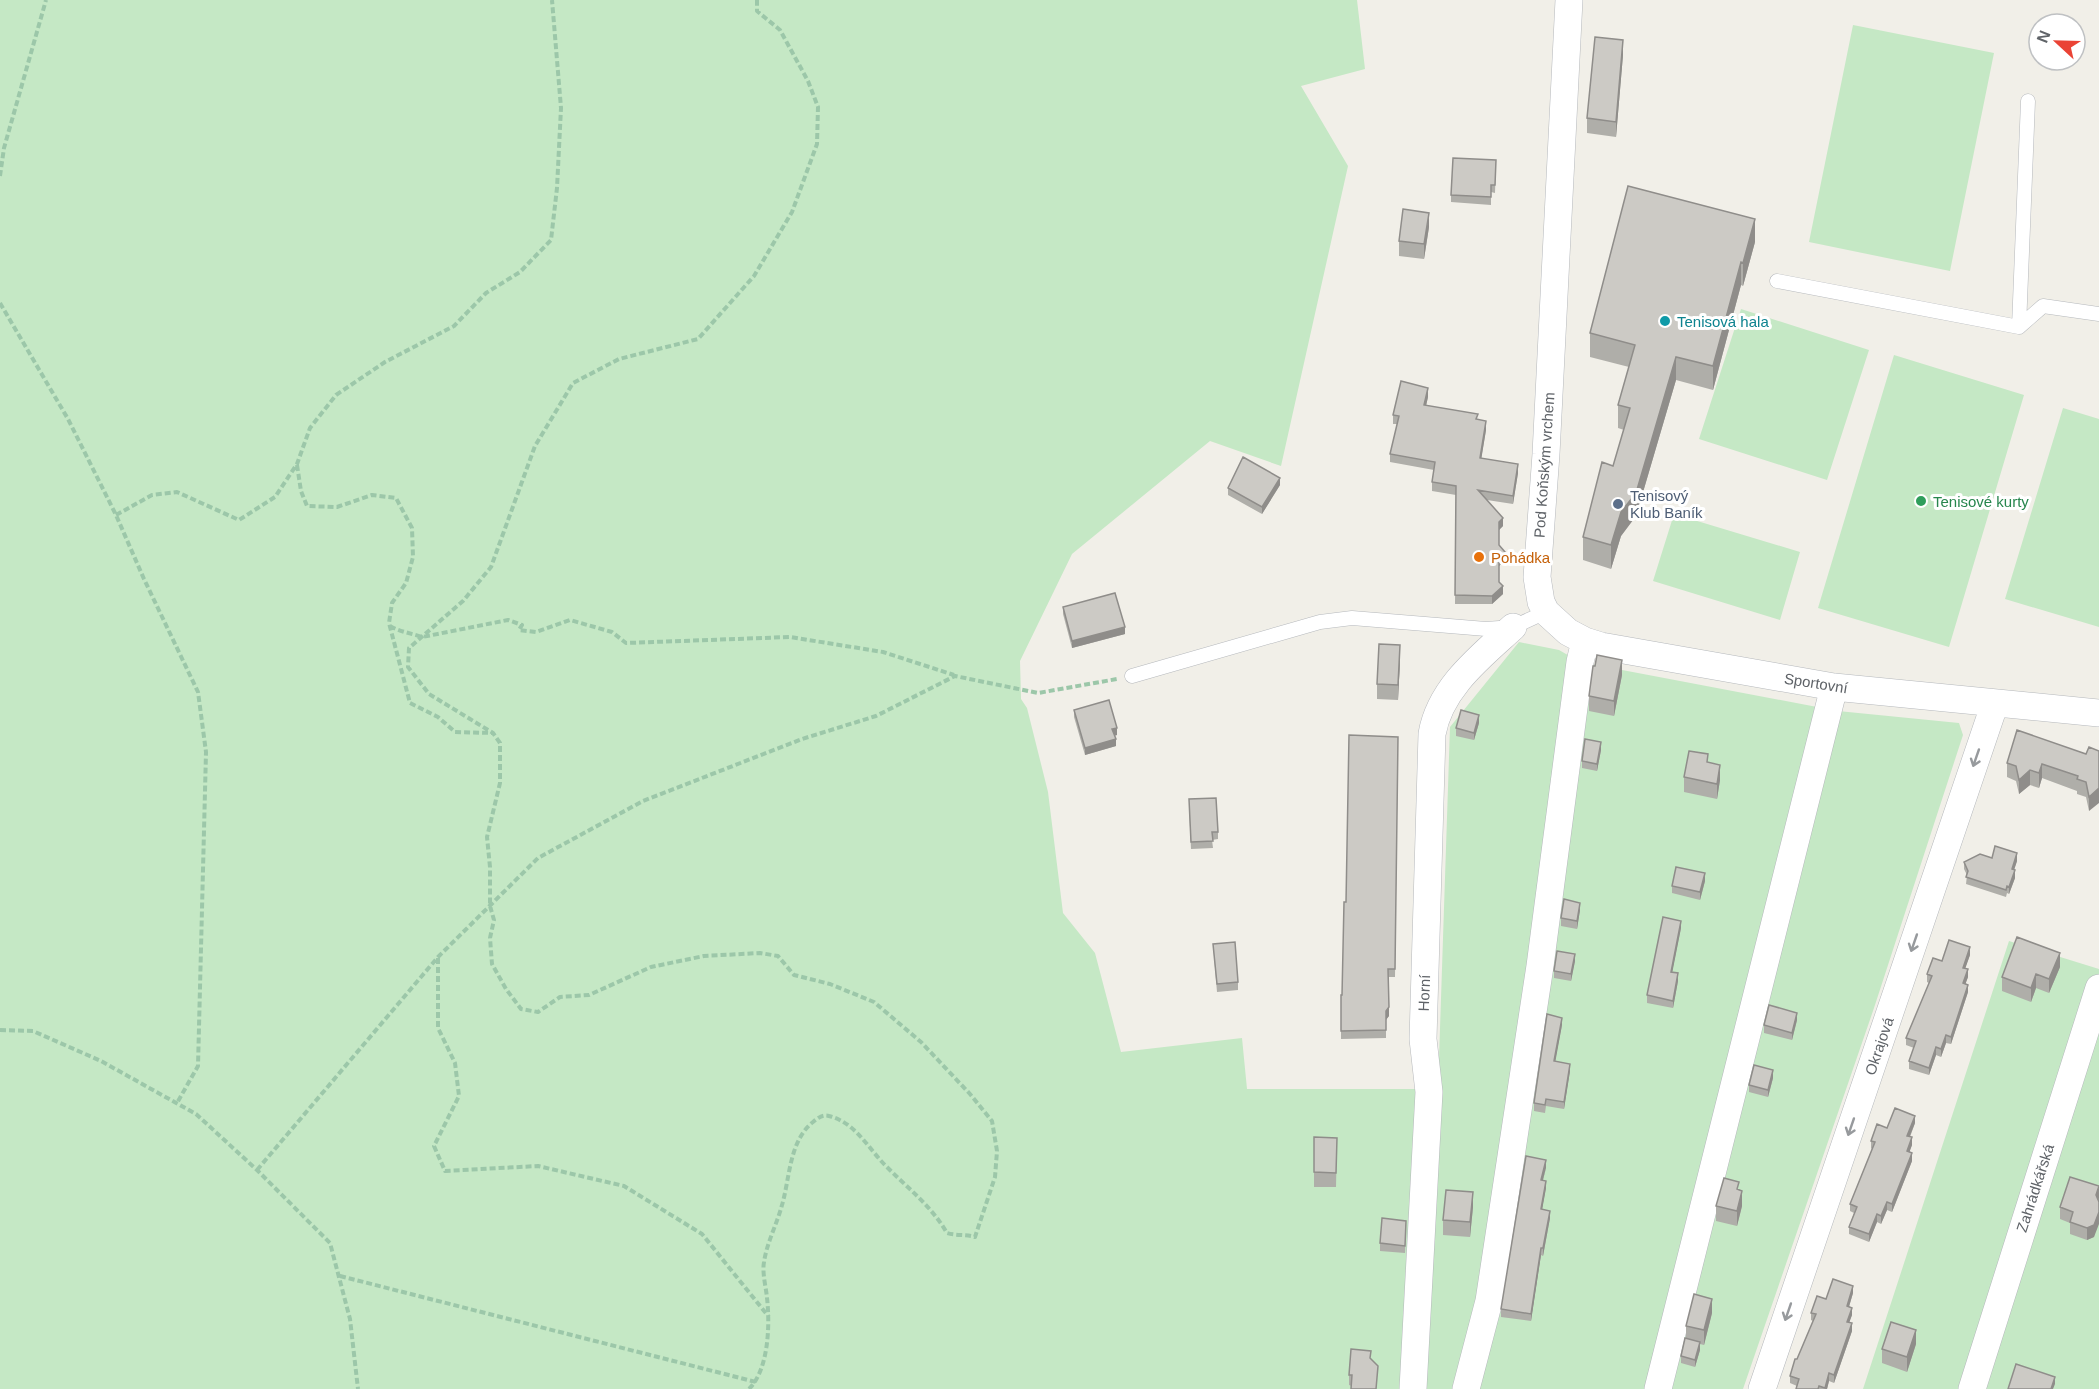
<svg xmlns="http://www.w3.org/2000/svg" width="2099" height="1389" font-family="Helvetica,sans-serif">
  <rect width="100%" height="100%" fill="#f1efe8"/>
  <!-- green -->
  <path fill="#c5e8c5" d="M0 0H1357L1365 69 1301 86 1348 166 1281 466 1210 441 1072 554 1020 661 1021 699 1027 708 1048 792 1063 913 1095 953 1121 1052 1242 1038 1247 1089H1438L1450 727 1519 642 1559 650 1580 662 1838 711 1959 723 1963 735 1874 1008 1743 1389H0Z
    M1853 25 1994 53 1950 271 1809 242Z
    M1741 309 1869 350 1827 480 1699 439Z
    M1894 355 2024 395 1949 647 1818 608Z
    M2063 408 2099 419V627L2005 599Z
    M1674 514 1800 552 1780 620 1653 581Z
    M2009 941 2099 969V1389H1863Z"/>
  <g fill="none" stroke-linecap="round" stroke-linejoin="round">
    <defs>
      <path id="service" d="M1777 281 2019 327 2043 306 2099 314
        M2019 327 2028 101
        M1132 676 1320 622 1352 618 1486 629 1513 627 1546 612"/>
      <path id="minor" d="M1569 0 1546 454 1537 577 1541 602 1546 612 1568 632 1585 641 1601 646 1834 687 2099 713
        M1413 1389 1429 1092 1423 1039 1432 734C1440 688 1480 657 1513 627
        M1466 1389 1489 1301 1540 966 1580 662 1585 641
        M1658 1389 1834 687
        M1762 1389 1995 703
        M1972 1389 2099 988"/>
    </defs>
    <!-- service casing -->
    <use href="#service" stroke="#b5b8bc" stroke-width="15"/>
    <!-- minor casing -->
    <use href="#minor" stroke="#b5b8bc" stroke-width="28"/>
    <!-- path -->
    <path stroke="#9cc7a9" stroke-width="4" stroke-dasharray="6 3" stroke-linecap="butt" d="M0 176 4 148 46 0
      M0 303 68 419 116 515 144 579 198 692 206 752 198 1066 177 1103
      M297 465 301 491 307 506 337 507 372 495 396 498 412 528 413 557 406 583 392 603 389 623 410 703 438 717 455 732 493 733
      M116 515 152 495 177 492 239 520 275 497 297 464 310 428 336 395 385 362 454 326 486 293 520 272 551 240 557 188 561 108 552 0
      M390 626C400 632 411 633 422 637L508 620 522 625 519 630 536 632 570 620 612 632 626 643 790 637 883 652 954 675
      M438 958V1028L455 1063 459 1096 434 1146 445 1171 538 1166 624 1186 702 1234 769 1317
      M0 1030 33 1031 101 1061 196 1114 257 1170 330 1243 350 1319 358 1389
      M257 1170 438 957 538 858 643 801 802 739 876 716 955 676 1038 693 1117 679
      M340 1276 756 1382
      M749 1389C769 1369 770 1324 767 1298 766 1287 762 1273 764 1262 767 1242 777 1224 782 1205 790 1178 789 1141 813 1122 818 1118 823 1114 829 1116 854 1122 867 1146 883 1163 906 1187 930 1204 947 1233 957 1236 965 1234 975 1237L995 1177 997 1151 992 1121 970 1094 921 1042 874 1002 830 984 794 975 778 956 760 953 704 956 651 967 589 995 560 997 538 1012 521 1009 506 989 492 964 490 938 494 920 490 906V867L487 837 500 783V743L493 733 429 694 408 667 409 648 463 601 491 567 535 446 573 383 619 359 698 339 754 276 792 212 817 144 818 107 808 81 780 30 757 11V0"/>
    <!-- service -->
    <use href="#service" stroke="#fff" stroke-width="14"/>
    <!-- minor -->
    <use href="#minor" stroke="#fff" stroke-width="27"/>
  </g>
  <!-- wall -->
  <path fill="#afaea9" d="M1623 55 1616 137 1587 133V118Z
    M1496 160 1495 193 1491 192V205L1451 202V195Z
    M1429 227 1424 259 1399 256V241Z
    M1755 242 1743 286 1741 285 1713 390 1676 380 1636 516 1621 536 1611 569 1583 560V537L1613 466 1624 430 1618 428V405L1629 367 1590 357V333Z
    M1428 397 1426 406 1478 420 1486 430 1481 459 1518 473 1513 504 1487 500 1503 526 1499 530V545L1505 560 1499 566V582L1503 594 1492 604H1455L1456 495 1432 491V482L1434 470 1390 462V454L1397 424H1393V415Z
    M1280 485 1262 514 1228 495V488Z
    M1063 607 1125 634 1072 648 1063 614Z
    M1400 660 1398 700 1377 699V684Z
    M1622 675 1614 716 1589 711V696Z
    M1074 710 1117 735 1114 736 1116 746 1085 755 1074 717Z
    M1479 723 1474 740 1456 736V728Z
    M1398 737 1395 977H1388L1389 1016 1386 1019V1038L1341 1039V995H1342L1346 902Z
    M1601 750 1597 771 1582 768V761Z
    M2099 751 2089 811 2086 797 2077 794V791L2042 778 2039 788 2030 785 2019 794 2016 781 2007 777V763L2086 754Z
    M1708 763 1720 780 1717 799 1684 792V777Z
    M1189 807 1218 832V839L1212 840 1213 848 1191 849Z
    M1992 858 2017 861 2014 870 2015 878 2009 894 2007 893 2006 897 1966 884 1967 875 1964 869V862Z
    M1705 881 1700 900 1672 893V886Z
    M1580 910 1577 929 1561 926V918Z
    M1681 928 1672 972 1678 981 1673 1008 1647 1003V995Z
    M1213 944 1238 982V990L1217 992Z
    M1970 955 1965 968 1968 977 1965 984 1968 992 1951 1044 1946 1043 1941 1057 1936 1055 1929 1075 1909 1069V1061L1914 1048 1906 1045V1038L1929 983 1927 982V974L1942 961Z
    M1575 961 1571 981 1554 978V971Z
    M2060 967 2049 993 2036 988 2031 1002 2002 991V977Z
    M1797 1020 1792 1040 1764 1033V1025Z
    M1562 1025 1555 1061 1570 1071 1564 1109 1546 1106 1545 1113 1534 1111V1103Z
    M1773 1078 1768 1097 1749 1092V1085Z
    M1915 1123 1910 1137 1912 1145 1909 1152 1912 1161 1892 1212 1887 1210 1881 1224 1877 1222 1869 1242 1849 1234V1227L1854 1213 1850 1211V1204L1872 1149 1871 1148V1141L1887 1128Z
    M1314 1137 1337 1138 1336 1187H1314Z
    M1546 1168 1543 1180 1546 1188 1542 1209 1550 1218 1543 1256 1541 1255 1531 1321 1501 1317V1309Z
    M1739 1190 1742 1206 1737 1226 1716 1221V1206Z
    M2099 1198 2094 1237 2087 1240 2070 1234V1223L2060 1219V1207Z
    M1473 1207 1470 1237 1443 1235V1220Z
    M1406 1221 1405 1253 1380 1251V1243Z
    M1853 1293 1849 1307 1852 1315 1849 1322 1852 1331 1834 1383 1829 1381 1827 1389H1796L1797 1386 1790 1383V1376L1797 1359 1813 1321 1811 1320V1313L1826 1299Z
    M1712 1313 1704 1345 1700 1344V1350L1695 1367 1681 1363V1356L1686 1338V1326Z
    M1916 1344 1907 1372 1882 1363V1349Z
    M1371 1351 1352 1386 1349 1385V1375Z"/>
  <!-- shaded-wall -->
  <path fill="#8f8d8a" d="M1623 40V55L1616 137V122Z
    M1429 213V227L1424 259V244Z
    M1755 219V242L1743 286V263Z
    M1741 262V285L1713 390V366Z
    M1676 357V380L1636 516 1621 536 1611 569V545L1621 512Z
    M1428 388V397L1424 414V405Z
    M1486 421V430L1480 467V458Z
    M1518 464V473L1513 504V496Z
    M1280 478V485L1262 514V507Z
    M1503 518V526L1499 530V522Z
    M1505 552V560L1499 566V558Z
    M1503 586V594L1492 604V596Z
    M1125 627V634L1072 648V641Z
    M1400 645V660L1398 700V685Z
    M1622 660V675L1614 716V701Z
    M1479 715V723L1474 740V733Z
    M1117 728V735L1112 736V729Z
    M1116 739V746L1085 755V748Z
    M1601 742V750L1597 771V764Z
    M2042 764V778L2039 788V773Z
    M1720 765V780L1717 799V784Z
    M2030 770V785L2019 794V780Z
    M2099 788V803L2089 811V797Z
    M2017 853V861L2012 876V869Z
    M2015 870V878L2009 894V887Z
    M1705 873V881L1700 900V892Z
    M1580 903V910L1577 929V921Z
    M1681 921V928L1671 979V972Z
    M1970 947V955L1963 975V968Z
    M2060 953V967L2049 993V979Z
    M1575 954V961L1571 981V974Z
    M1968 969V977L1963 991V983Z
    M1678 973V981L1673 1008V1001Z
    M2036 974V988L2031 1002V988Z
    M1968 985V992L1951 1044V1037Z
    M1389 1007V1016L1386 1020V1011Z
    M1797 1013V1020L1792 1040V1033Z
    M1562 1018V1025L1554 1069V1061Z
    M1946 1035V1043L1941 1057V1049Z
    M1936 1047V1055L1929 1075V1068Z
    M1570 1064V1071L1564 1109V1102Z
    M1773 1070V1078L1768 1097V1090Z
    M1915 1116V1123L1907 1143V1136Z
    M1912 1137V1145L1907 1159V1151Z
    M1912 1153V1161L1892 1212V1204Z
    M1546 1160V1168L1541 1187V1180Z
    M1546 1181V1188L1541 1216V1209Z
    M2099 1186V1198L2096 1207V1195Z
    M1742 1191V1206L1737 1226V1211Z
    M1473 1192V1207L1470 1237V1222Z
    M1887 1202V1210L1881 1224V1216Z
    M1550 1211V1218L1543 1256V1248Z
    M2099 1212V1224L2094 1237 2087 1240V1228Z
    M1877 1214V1222L1869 1242V1234Z
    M1541 1248V1255L1531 1321V1314Z
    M1853 1286V1293L1847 1313V1306Z
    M1712 1299V1313L1704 1345V1330Z
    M1852 1308V1315L1847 1329V1322Z
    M1852 1323V1331L1834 1383V1375Z
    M1916 1330V1344L1907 1372V1357Z
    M1700 1342V1350L1695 1367V1360Z
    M1829 1373V1381L1827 1389H1825Z
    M2055 1377V1384L2053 1389H2051Z"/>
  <!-- building -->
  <path fill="#cccac5" stroke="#8f8d8a" stroke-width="1.5" d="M1595 37 1623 40 1616 122 1587 118Z
    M1453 158 1496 160 1495 185H1491V197L1451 195Z
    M1628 186 1755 219 1743 263 1741 262 1713 366 1676 357 1636 493 1621 512 1611 545 1583 537 1602 462 1613 466 1630 408 1618 405 1635 345 1590 333Z
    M1403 209 1429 213 1424 244 1399 241Z
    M1401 381 1428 388 1424 405 1478 414 1476 419 1486 421 1480 458 1518 464 1513 496 1478 490 1503 518 1499 522V545L1505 552 1499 558V582L1503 586 1492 596 1455 595 1456 486 1432 482 1435 462 1390 454 1399 416 1393 415Z
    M1243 457 1280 478 1262 507 1228 488Z
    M1115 593 1125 627 1072 641 1063 607Z
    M1379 644 1400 645 1398 685 1377 684Z
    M1597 655 1622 660 1614 701 1589 696 1593 666H1595Z
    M1109 700 1117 728 1112 729 1116 739 1085 748 1074 710Z
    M1461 710 1479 715 1474 733 1456 728Z
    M2017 730 2086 754 2089 747 2099 751V788L2089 797 2086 782 2077 779 2078 776 2042 764 2039 773 2030 770 2019 780 2016 766 2007 763Z
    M1349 735 1398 737 1395 969H1388L1389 1007 1386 1011V1030L1341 1031V995H1342L1344 902H1346Z
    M1585 739 1601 742 1597 764 1582 761Z
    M1689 751 1708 754 1707 762 1720 765 1717 784 1684 777Z
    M1216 798 1218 832H1212L1213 841 1191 842 1189 799Z
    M1995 846 2017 853 2012 869 2015 870 2009 887 2007 886 2006 890 1966 877 1968 871 1964 862 1980 854 1992 858Z
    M1676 867 1705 873 1700 892 1672 886Z
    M1564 899 1580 903 1577 921 1561 918Z
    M1663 917 1681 921 1671 972 1678 973 1673 1001 1647 995Z
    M2017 937 2060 953 2049 979 2036 974 2031 988 2002 977Z
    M1949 940 1970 947 1963 968 1968 969 1963 983 1968 985 1951 1037 1946 1035 1941 1049 1936 1047 1929 1068 1909 1061 1916 1041 1906 1038 1932 976 1927 974 1933 958 1942 961Z
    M1235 942 1238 982 1217 984 1213 944Z
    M1557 951 1575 954 1571 974 1554 971Z
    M1769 1005 1797 1013 1792 1033 1764 1025Z
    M1547 1014 1562 1018 1554 1061 1570 1064 1564 1102 1546 1099 1545 1105 1534 1103Z
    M1754 1065 1773 1070 1768 1090 1749 1085Z
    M1895 1108 1915 1116 1907 1136 1912 1137 1907 1151 1912 1153 1892 1204 1887 1202 1881 1216 1877 1214 1869 1234 1849 1227 1857 1207 1850 1204 1875 1142 1871 1141 1877 1124 1887 1128Z
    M1314 1137 1337 1138 1336 1173 1314 1172Z
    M1526 1156 1546 1160 1541 1180 1546 1181 1541 1209 1550 1211 1543 1248H1541L1531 1314 1501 1309Z
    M2070 1177 2099 1186 2096 1195 2099 1202V1212L2094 1225 2087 1228 2070 1222 2073 1212 2060 1207Z
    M1724 1178 1739 1182 1737 1189 1742 1191 1737 1211 1716 1206Z
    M1446 1190 1473 1192 1470 1222 1443 1220Z
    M1382 1218 1406 1221 1405 1246 1380 1243Z
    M1833 1279 1853 1286 1847 1306 1852 1308 1847 1322 1852 1323 1834 1375 1829 1373 1825 1388 1819 1386 1818 1389H1796L1799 1379 1790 1376 1795 1359H1797L1816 1314 1811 1313 1817 1296 1826 1299Z
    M1694 1294 1712 1299 1704 1330 1686 1326Z
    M1891 1322 1916 1330 1907 1357 1882 1349Z
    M1685 1338 1700 1342 1695 1360 1681 1356Z
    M1351 1349 1371 1351 1370 1358 1378 1366 1376 1389H1351L1352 1375H1349Z
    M2016 1364 2055 1377 2051 1389H2008Z"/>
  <!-- one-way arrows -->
  <defs><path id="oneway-shaft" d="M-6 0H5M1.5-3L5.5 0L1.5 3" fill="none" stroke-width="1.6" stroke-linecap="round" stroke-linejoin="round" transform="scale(1.5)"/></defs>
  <g stroke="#979a9d">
    <use href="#oneway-shaft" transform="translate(1976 758) rotate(109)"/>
    <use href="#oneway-shaft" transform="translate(1914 943) rotate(109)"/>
    <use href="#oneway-shaft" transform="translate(1851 1127) rotate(109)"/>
    <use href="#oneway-shaft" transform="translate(1788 1312) rotate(109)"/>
  </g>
  <!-- markers -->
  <circle fill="#0f9aa8" stroke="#fff" stroke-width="2" cx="1665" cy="321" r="6"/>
  <circle fill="#2e9e5b" stroke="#fff" stroke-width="2" cx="1921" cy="501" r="6"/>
  <circle fill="#5c6f8a" stroke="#fff" stroke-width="2" cx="1618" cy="504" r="6"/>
  <circle fill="#e8710a" stroke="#fff" stroke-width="2" cx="1479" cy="557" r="6"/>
  <g text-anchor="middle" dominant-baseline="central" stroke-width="6" stroke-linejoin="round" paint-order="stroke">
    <!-- culture labels -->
    <g font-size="15" fill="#0d838f" stroke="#fff" text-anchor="start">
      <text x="1677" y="321">Tenisová hala</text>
    </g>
    <!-- street labels -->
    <g font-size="15" fill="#5f6368" stroke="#fff">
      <text transform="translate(1544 465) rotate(-86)">Pod Koňským vrchem</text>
      <text transform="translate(1816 683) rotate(9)">Sportovní</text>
      <text transform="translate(1424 993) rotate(-88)">Horní</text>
      <text transform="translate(1879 1046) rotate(-71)">Okrajová</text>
      <text transform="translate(2035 1188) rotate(-72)">Zahrádkářská</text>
    </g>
    <!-- service labels -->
    <g font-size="15" fill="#4e5e75" stroke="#fff" text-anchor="start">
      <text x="1630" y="495">Tenisový<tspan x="1630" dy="17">Klub Baník</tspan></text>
    </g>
    <!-- leisure labels -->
    <g font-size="15" fill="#27864d" stroke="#fff" text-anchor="start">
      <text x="1933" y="501">Tenisové kurty</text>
    </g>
    <!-- food labels -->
    <g font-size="15" fill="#c56008" stroke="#fff" text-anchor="start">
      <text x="1491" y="557">Pohádka</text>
    </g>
  </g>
  <!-- north arrow -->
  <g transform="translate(2057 42) rotate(292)"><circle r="28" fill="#ffffff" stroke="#bfc1c3" stroke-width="1.5"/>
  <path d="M0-4.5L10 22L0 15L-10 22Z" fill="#ea4335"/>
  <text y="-9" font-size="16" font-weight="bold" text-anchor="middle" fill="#5f6368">N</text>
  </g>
</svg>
